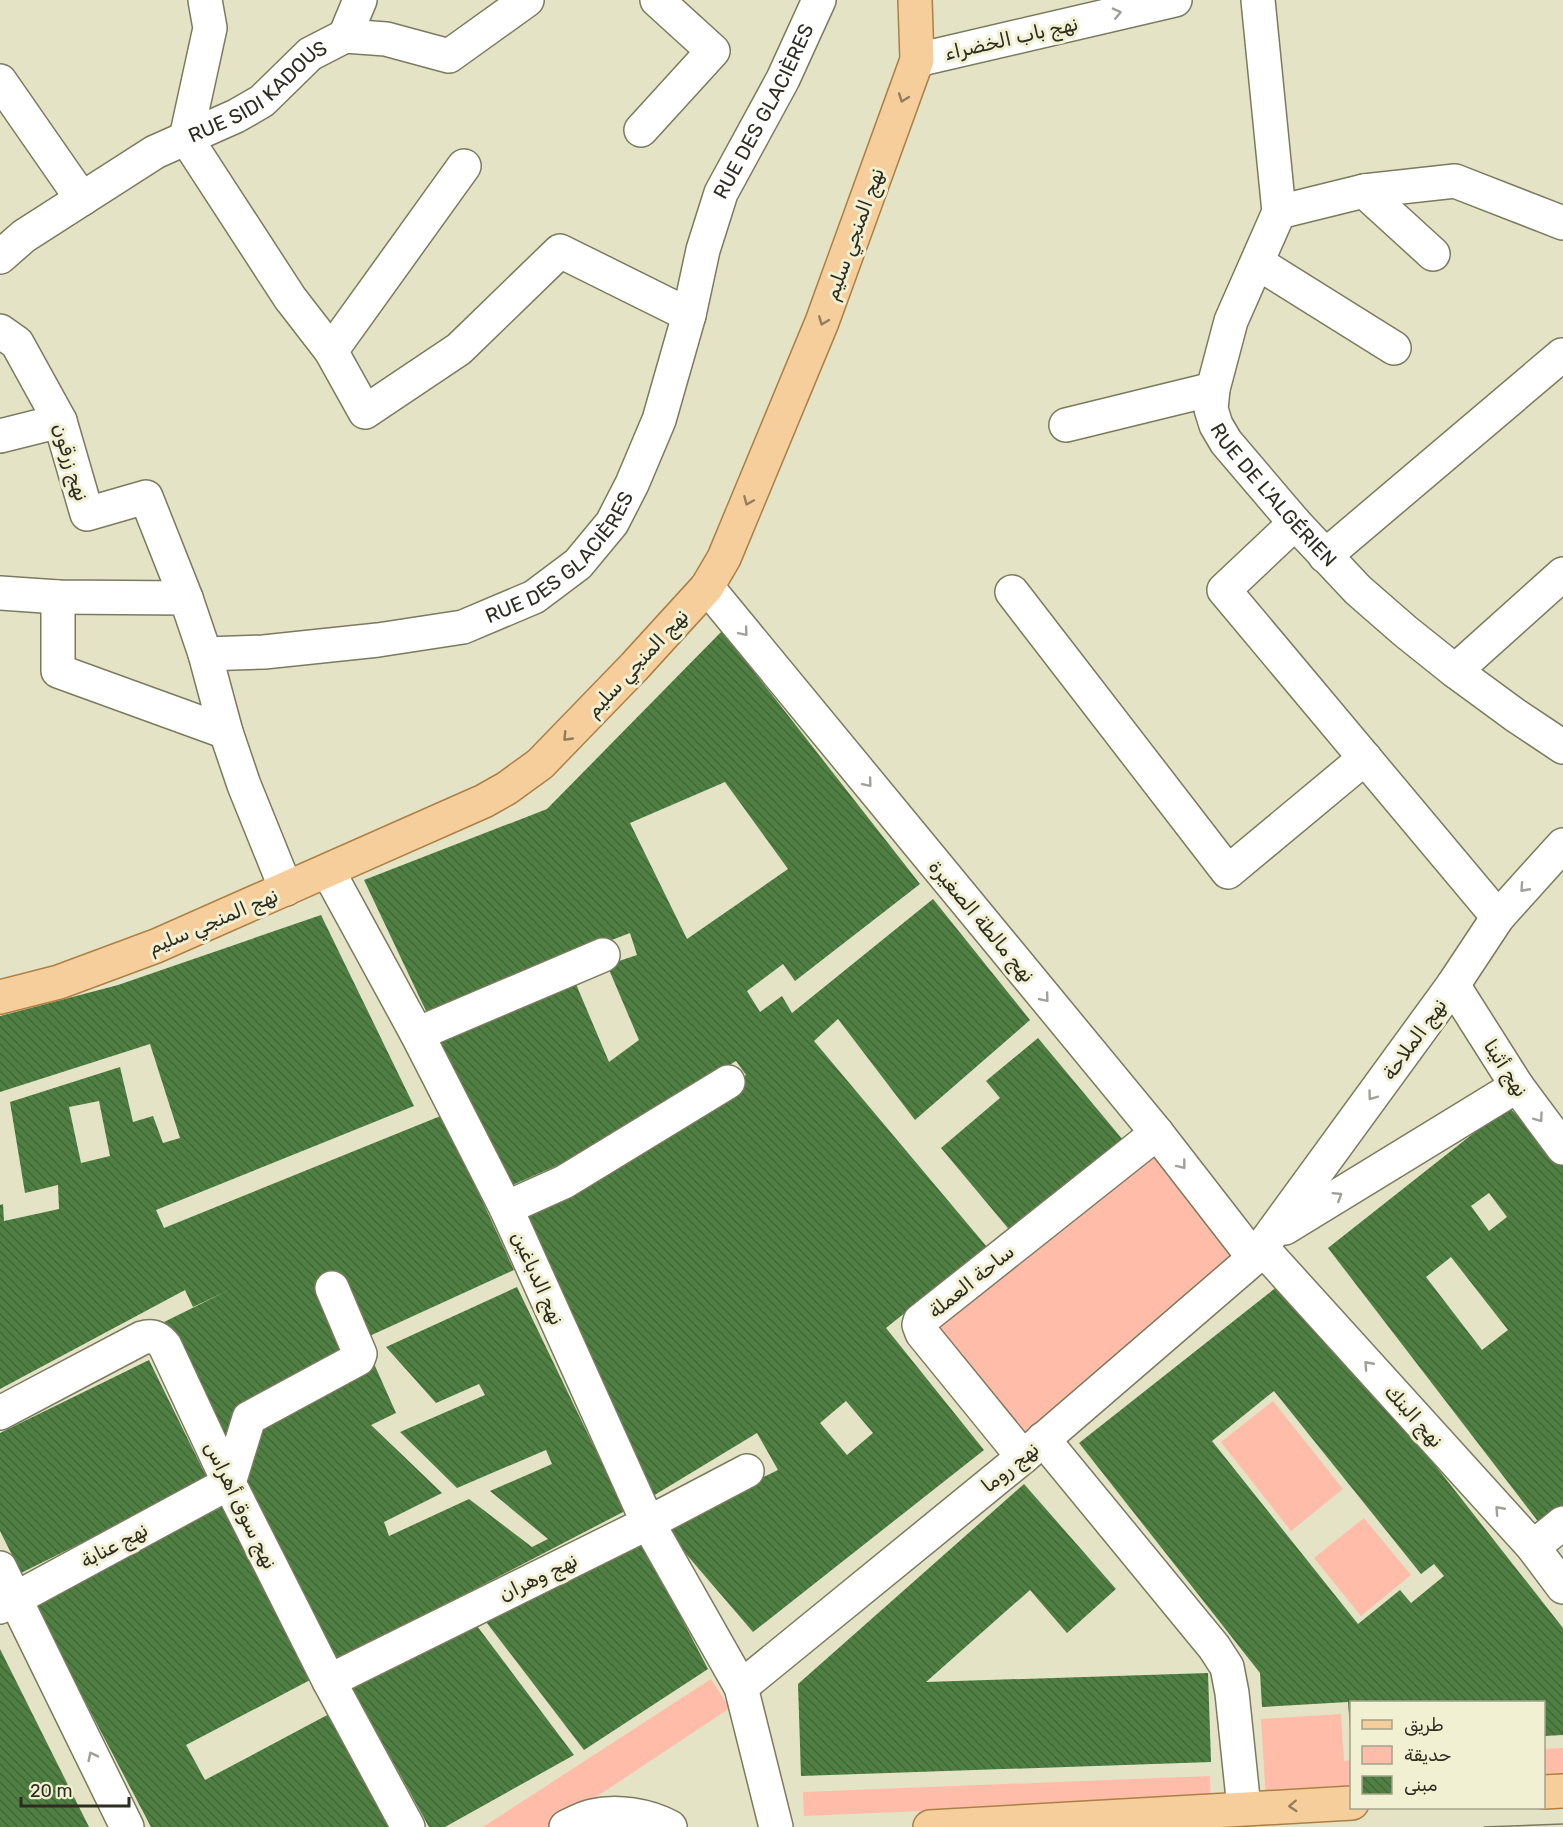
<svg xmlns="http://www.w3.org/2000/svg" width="1563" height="1827" font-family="Rubik,'Noto Sans Arabic',sans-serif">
  <defs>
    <pattern id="building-back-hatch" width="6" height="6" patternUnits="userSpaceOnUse" patternTransform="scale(1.5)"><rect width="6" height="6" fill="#4f7f43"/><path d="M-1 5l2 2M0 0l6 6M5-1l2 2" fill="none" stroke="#426838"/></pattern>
  </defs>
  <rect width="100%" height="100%" fill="#e4e3c5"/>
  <!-- green -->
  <path fill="#febca9" d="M1154 1145 1249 1262 1025 1443 930 1326Z
    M1273 1401 1343 1489 1291 1531 1221 1442Z
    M1364 1518 1411 1575 1361 1616 1314 1558Z
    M711 1679 730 1708 551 1827H483Z
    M1341 1714 1344 1761 1351 1760V1795L1266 1800 1261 1719Z
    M1563 1748V1783L1544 1784V1749Z
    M1210 1776 1211 1799 804 1816 803 1792Z"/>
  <!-- building -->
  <path fill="url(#building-back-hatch)" fill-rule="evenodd" d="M722 631 920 884 795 981 783 964 747 991 760 1012 782 996 792 1013 933 899 1030 1020 915 1120 838 1019 814 1041 987 1247 886 1328 984 1450 753 1632 662 1526 778 1470 757 1433 648 1499 511 1209 600 1170 746 1075 736 1061 590 1151 506 1188 433 1029 573 977 609 1062 639 1040 607 965 637 955 630 933 426 1011 364 880 547 809ZM725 782 788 869 687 939 630 823ZM846 1401 873 1433 847 1455 820 1423Z
    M321 915 414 1106 156 1210 164 1228 443 1115 514 1270 363 1339 396 1413 371 1425 442 1493 384 1522 389 1536 469 1499 532 1547 548 1539 490 1491 552 1464 546 1450 457 1488 400 1432 485 1395 479 1384 436 1403 386 1347 517 1287 625 1511 338 1660 246 1488 164 1322 229 1290 193 1307 185 1290 0 1389V1205L3 1204 4 1221 59 1209 58 1185 25 1193 10 1102 120 1067 133 1122 153 1116 163 1143 180 1138 150 1044 0 1092V1016L118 985ZM99 1101 110 1156 81 1163 69 1107Z
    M1038 1038 1123 1140 1012 1233 941 1148 1000 1098 986 1081Z
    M1508 1106 1563 1165V1506L1540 1524 1328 1248ZM1489 1193 1507 1217 1489 1231 1471 1206ZM1451 1257 1508 1330 1482 1350 1426 1277Z
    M1288 1278 1563 1628V1735L1544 1736V1702H1352V1730H1350L1348 1702 1262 1707 1260 1673 1079 1443ZM1274 1391 1421 1574 1434 1564 1444 1576 1411 1603 1400 1590 1358 1624 1212 1441Z
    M149 1360 208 1480 21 1573 0 1531V1433Z
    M1024 1484 1116 1589 1067 1633 1030 1590 926 1682 1208 1673 1211 1762 801 1776 798 1684Z
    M222 1507 312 1679 186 1745 205 1780 331 1713 391 1827H151L35 1606Z
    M635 1529 708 1669 584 1750 480 1614Z
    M471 1618 574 1755 445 1827H429L349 1682Z
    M0 1649 89 1827H0Z"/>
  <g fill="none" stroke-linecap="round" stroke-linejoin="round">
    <defs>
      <g id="minor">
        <path d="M205 0 210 28 186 138 290 298 331 351 365 412 459 349 560 251 689 315"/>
        <path id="s1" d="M1258 0 1279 212 1231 321 1213 389 1211 409 1216 425 1226 442 1295 523 1358 590 1405 631 1455 671 1515 715 1563 747"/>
        <path d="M345 36 360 0"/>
        <path d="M917 60 1175 0"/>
        <path d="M0 81 82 199"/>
        <path d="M641 130 713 51 657 0"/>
        <path d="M1364 191 1433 254"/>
        <path d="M1279 212 1364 191 1455 181 1563 223"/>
        <path id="s2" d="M0 257 24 236 155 152 236 116 262 101 310 54 345 36 386 39 449 56 527 0"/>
        <path d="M1258 263 1394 348"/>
        <path d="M0 331 17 343 60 421 87 514 146 497 186 598"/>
        <path d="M331 351 464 166"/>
        <path d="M1066 425 1213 389"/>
        <path d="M0 436 60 421"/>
        <path d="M1295 523 1224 590 1498 917"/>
        <path d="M1325 556 1562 355"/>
        <path d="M707 587 1157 1133 1254 1258"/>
        <path d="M1012 592 1228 872 1365 758"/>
        <path d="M0 593 58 597 186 598 205 654 226 732 244 785 286 889"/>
        <path d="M58 597V671L226 732"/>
        <path id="s3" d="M205 654 264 652 378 640 463 627 534 597 578 564 612 523 632 484 659 420 689 315 703 250 721 193 783 79 819 0"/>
        <path d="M1455 671 1563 574"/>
        <path d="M328 871 417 1034 506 1208 648 1523 741 1687 776 1827"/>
        <path d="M1453 985 1517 1086 1563 1148"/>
        <path d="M417 1034 603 955"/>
        <path d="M506 1208 564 1182 728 1082"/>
        <path d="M1285 1228 1517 1086"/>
        <path d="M1262 1248 1533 1547 1563 1587"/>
        <path d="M0 1413 142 1338C152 1335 159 1338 165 1346L229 1483 329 1681 408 1827"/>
        <path d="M1043 1439 1214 1647 1227 1667 1232 1693 1244 1808"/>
        <path d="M1023 1457 922 1333 919 1325 920 1321 1157 1133"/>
        <path d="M1533 1547 1563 1523"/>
        <path d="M0 1568 127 1827"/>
        <path d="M0 1607 229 1483 249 1418 358 1359 360 1354 332 1288"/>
        <path d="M329 1681 648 1523 747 1471"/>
        <path d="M741 1687 1023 1457 1254 1258 1453 985 1498 917 1563 845"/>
        <path d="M566 1827C574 1823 583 1818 592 1816 617 1810 648 1815 670 1827"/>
      </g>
      <path id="major" d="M0 997 59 982 156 946 484 801 507 788 540 764 634 667 707 587 724 558 822 322 917 60 915 0
        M1544 1792 1563 1791
        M930 1827 1352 1803"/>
    </defs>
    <!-- minor casing -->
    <use href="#minor" stroke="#7b7a5f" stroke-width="36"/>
    <!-- major casing -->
    <use href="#major" stroke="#ac8045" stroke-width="36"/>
    <!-- minor -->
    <use href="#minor" stroke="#fff" stroke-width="33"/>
    <!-- major -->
    <use href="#major" stroke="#f6ce9b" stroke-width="33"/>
    <!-- tram -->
    <path stroke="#7a7966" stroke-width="1.5" d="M1484 1827 1563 1824"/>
  </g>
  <!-- one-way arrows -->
  <defs><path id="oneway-chevron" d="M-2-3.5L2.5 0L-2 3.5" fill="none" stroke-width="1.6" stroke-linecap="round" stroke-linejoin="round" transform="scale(1.5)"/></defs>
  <g stroke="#a0a09b">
    <use href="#oneway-chevron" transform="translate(1117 13) rotate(-13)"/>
    <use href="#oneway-chevron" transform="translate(744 632) rotate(50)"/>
    <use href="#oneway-chevron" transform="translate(868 783) rotate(50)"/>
    <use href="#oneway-chevron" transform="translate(1524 888) rotate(132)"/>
    <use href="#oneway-chevron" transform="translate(1045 998) rotate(50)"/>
    <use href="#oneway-chevron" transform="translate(1372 1096) rotate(126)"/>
    <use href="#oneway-chevron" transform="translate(1539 1118) rotate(54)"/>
    <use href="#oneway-chevron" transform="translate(1182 1165) rotate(52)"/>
    <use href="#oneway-chevron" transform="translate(1338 1196) rotate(-32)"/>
    <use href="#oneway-chevron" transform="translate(1368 1365) rotate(-132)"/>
    <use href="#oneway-chevron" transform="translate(1499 1510) rotate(-132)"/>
    <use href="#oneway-chevron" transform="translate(92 1756) rotate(-116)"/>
  </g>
  <g stroke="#927d5e">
    <use href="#oneway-chevron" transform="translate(903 98) rotate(110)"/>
    <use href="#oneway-chevron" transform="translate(823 321) rotate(111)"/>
    <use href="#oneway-chevron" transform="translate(748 501) rotate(113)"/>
    <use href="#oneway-chevron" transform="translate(567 737) rotate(134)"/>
    <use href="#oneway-chevron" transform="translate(1293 1806) rotate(177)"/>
  </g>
  <g text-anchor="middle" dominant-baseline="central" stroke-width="6" stroke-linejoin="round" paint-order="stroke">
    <!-- street labels -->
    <g font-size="20" fill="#2d2c21" stroke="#f1f0d2">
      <text transform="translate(1011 38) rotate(-13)">نهج باب الخضراء</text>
      <text stroke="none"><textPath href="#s2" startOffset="308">RUE SIDI KADOUS</textPath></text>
      <text stroke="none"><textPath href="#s3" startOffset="886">RUE DES GLACIÈRES</textPath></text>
      <text transform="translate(854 234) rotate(-70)">نهج المنجي سليم</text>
      <text transform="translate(71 462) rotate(73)">نهج زرقون</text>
      <text stroke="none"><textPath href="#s1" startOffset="530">RUE DE L'ALGÉRIEN</textPath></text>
      <text stroke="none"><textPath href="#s3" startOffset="382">RUE DES GLACIÈRES</textPath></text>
      <text transform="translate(637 663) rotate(-47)">نهج المنجي سليم</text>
      <text transform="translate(213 921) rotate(-23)">نهج المنجي سليم</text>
      <text transform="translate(982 921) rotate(50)">نهج مالطة الصغيرة</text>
      <text transform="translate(1414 1039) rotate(-54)">نهج الملاحة</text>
      <text transform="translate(1506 1068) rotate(57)">نهج أثينا</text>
      <text transform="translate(538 1278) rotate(66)">نهج الدباغين</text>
      <text transform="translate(971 1281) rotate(-39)">ساحة العملة</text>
      <text transform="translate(1414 1416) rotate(48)">نهج البنك</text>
      <text transform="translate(1010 1467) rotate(-39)">نهج روما</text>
      <text transform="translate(241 1505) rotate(64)">نهج سوق أهراس</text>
      <text transform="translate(114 1545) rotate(-28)">نهج عنابة</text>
      <text transform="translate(538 1577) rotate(-26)">نهج وهران</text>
    </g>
  </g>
  <!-- legend -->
  <rect x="1350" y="1701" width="195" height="108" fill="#f1f0d2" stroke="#a3a28b" stroke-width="1.5"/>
  <rect x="1362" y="1720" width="30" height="9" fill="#f6ce9b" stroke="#a3a28b" stroke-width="1.5"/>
  <text x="1404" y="1731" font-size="18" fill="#2d2c21">طريق</text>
  <rect x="1362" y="1746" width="30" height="18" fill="#febca9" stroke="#a3a28b" stroke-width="1.5"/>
  <text x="1404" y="1761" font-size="18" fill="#2d2c21">حديقة</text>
  <rect x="1362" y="1776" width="30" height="18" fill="url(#building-back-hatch)" stroke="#a3a28b" stroke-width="1.5"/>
  <text x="1404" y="1791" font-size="18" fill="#2d2c21">مبنى</text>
  <!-- scale -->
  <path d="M21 1797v9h108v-9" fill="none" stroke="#2d2c21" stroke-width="3"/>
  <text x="30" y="1797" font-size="18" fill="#2d2c21" stroke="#f1f0d2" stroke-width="4.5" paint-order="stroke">20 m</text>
</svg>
